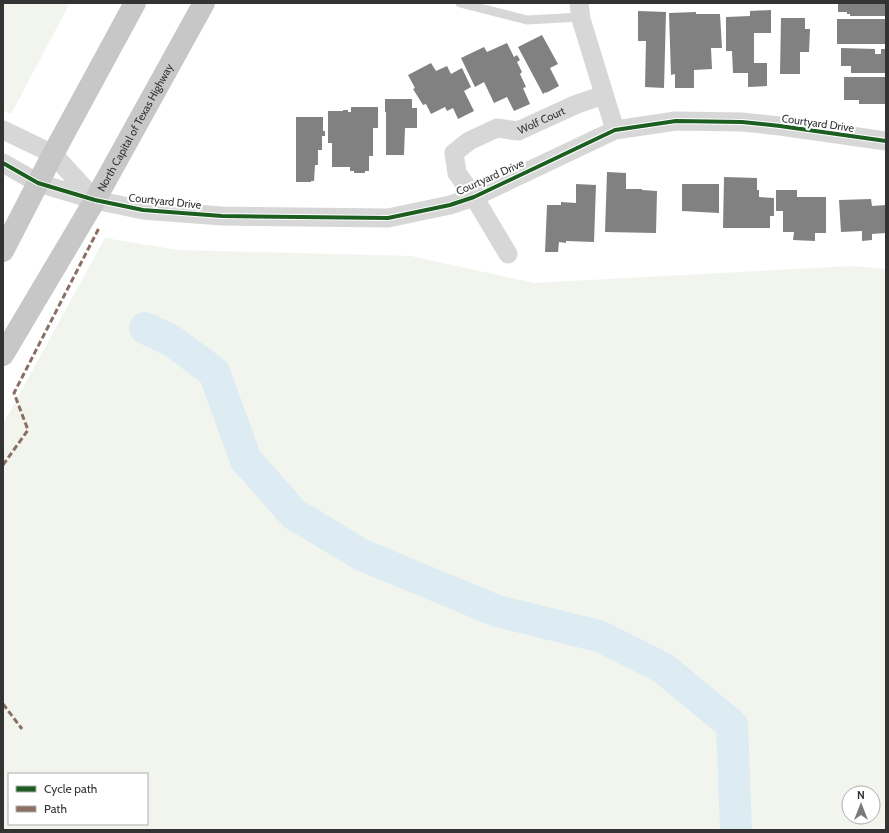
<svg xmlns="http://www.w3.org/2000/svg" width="889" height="833" font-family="Cabin,sans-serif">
  <rect width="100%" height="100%" fill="#fff"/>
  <!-- green -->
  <path fill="#f1f5ed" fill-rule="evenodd" d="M3 3H70L11 114 3 110Z
    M105 238 178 250 411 256 534 283 852 266 886 269V830H3V424ZM9 774H147V824H9ZM849 793H873V817H849Z"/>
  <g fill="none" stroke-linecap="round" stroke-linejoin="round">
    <!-- river -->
    <path stroke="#ddebf3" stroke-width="32" d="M145 328 172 341 214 372 246 460 294 514 362 555 497 611 599 636 663 668 732 725 736 830"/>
  </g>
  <!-- building -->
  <path fill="#818181" d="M838 3H886V16H850V14H847V12H838Z
    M771 10V33H754V63H767V86L748 87V73H733L732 51H726V17L750 16V11Z
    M638 11 666 12 664 88 645 87 646 41H638Z
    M696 12V14H720L722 48H711L712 69 694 70V88H675V74L671 75 669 13Z
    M781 18H805V29H810L809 52H800V74H780Z
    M837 19H885L886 44H837Z
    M542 35 558 64 550 68 559 86 546 93V92L543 94 518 47Z
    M507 43 514 57 517 55 520 60 517 62 522 72 520 74 526 87 523 88 530 104 514 111 507 97 494 103 484 82 475 87 461 58 484 47 487 52Z
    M841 48 875 49V54H881V49H886V73H851V66H841Z
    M431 63 436 71 447 66 451 74 462 68 471 87 464 91 474 111 458 119 453 108 447 111 445 107 431 114 426 104 423 105 413 89 415 88 408 75Z
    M844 77H886V104H859V100H844Z
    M385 99H412V108H417V128H405L404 155H386V112H385Z
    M351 107H378V128H373V156H369V171H365V173H354V171H350V167H332V143H328V111H343V110H348V112H351Z
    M296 117H323V131H325V136H322V150H318V165H315L314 181H311V182H296Z
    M607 172 626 173V189H642V190L657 191 656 233 605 232Z
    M724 177 757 178V190H759V197L774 198V216H770V228H723Z
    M576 184 596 185 594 242 566 241V243L559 242 558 252H545L547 205H561V202L576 203Z
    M682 184H719V213L682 211Z
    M776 190H797V197H826V233H815V241L793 240 794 232H783V211H776Z
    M871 199 872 206 886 205V233L872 234V240L862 241V231L841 232 839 200Z"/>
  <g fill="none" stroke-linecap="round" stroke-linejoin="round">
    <!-- service -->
    <path stroke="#d7d7d7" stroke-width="9" d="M460 3 527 20 581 17"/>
    <!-- minor -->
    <g stroke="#d7d7d7" stroke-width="19">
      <path d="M579 3 581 19 615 130"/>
      <path d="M3 130 53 154 95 200"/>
      <path d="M3 163 38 183 95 200 143 210 182 213 222 216 388 218 450 205 474 197 615 130 676 121 742 122 780 126 886 141"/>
      <path id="s1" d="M508 254 474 197 457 173 454 153 469 141 497 128 518 131 577 104 604 95"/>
    </g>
    <!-- trunk -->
    <g stroke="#c7c7c7" stroke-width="22">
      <path d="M3 251 53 154 135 3"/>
      <path id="s2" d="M3 355 95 200 204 3"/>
    </g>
    <!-- quiet -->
    <path stroke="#8d6e63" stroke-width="3" stroke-dasharray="6 3" stroke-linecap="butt" d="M3 465 28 430 14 393 99 228
      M3 704 22 729"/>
    <defs>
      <path id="cycleway" d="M3 163 38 183 95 200 143 210 182 213 222 216 388 218 450 205 474 197 615 130 676 121 742 122 780 126 886 141"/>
    </defs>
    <!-- cycleway casing -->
    <use href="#cycleway" stroke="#fff" stroke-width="6"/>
    <!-- cycleway -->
    <use href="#cycleway" stroke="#1b5e20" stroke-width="4"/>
  </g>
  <g text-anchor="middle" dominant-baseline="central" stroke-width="4" stroke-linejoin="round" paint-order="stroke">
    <!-- street labels -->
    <g font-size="11" fill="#333" stroke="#fff">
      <text stroke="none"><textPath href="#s1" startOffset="213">Wolf Court</textPath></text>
      <text transform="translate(818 123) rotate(8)">Courtyard Drive</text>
      <text stroke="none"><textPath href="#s2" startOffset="263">North Capital of Texas Highway</textPath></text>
      <text transform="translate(490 177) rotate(-24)">Courtyard Drive</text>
      <text transform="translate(165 201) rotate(6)">Courtyard Drive</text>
    </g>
  </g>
  <!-- border -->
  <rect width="889" height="833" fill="none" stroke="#333333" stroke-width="8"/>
  <!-- legend -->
  <rect x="8" y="773" width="140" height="52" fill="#ffffff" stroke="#adadad"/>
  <rect x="16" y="786" width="20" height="6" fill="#1b5e20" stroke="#adadad"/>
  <text x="44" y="793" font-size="12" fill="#333333">Cycle path</text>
  <rect x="16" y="806" width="20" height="6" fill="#8d6e63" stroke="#adadad"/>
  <text x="44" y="813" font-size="12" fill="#333333">Path</text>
  <!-- north arrow -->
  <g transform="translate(861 805)"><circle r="19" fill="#ffffff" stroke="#adadad"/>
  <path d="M0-3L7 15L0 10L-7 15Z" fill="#7a7a7a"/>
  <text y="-6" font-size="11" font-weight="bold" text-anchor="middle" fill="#333333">N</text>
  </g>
</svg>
